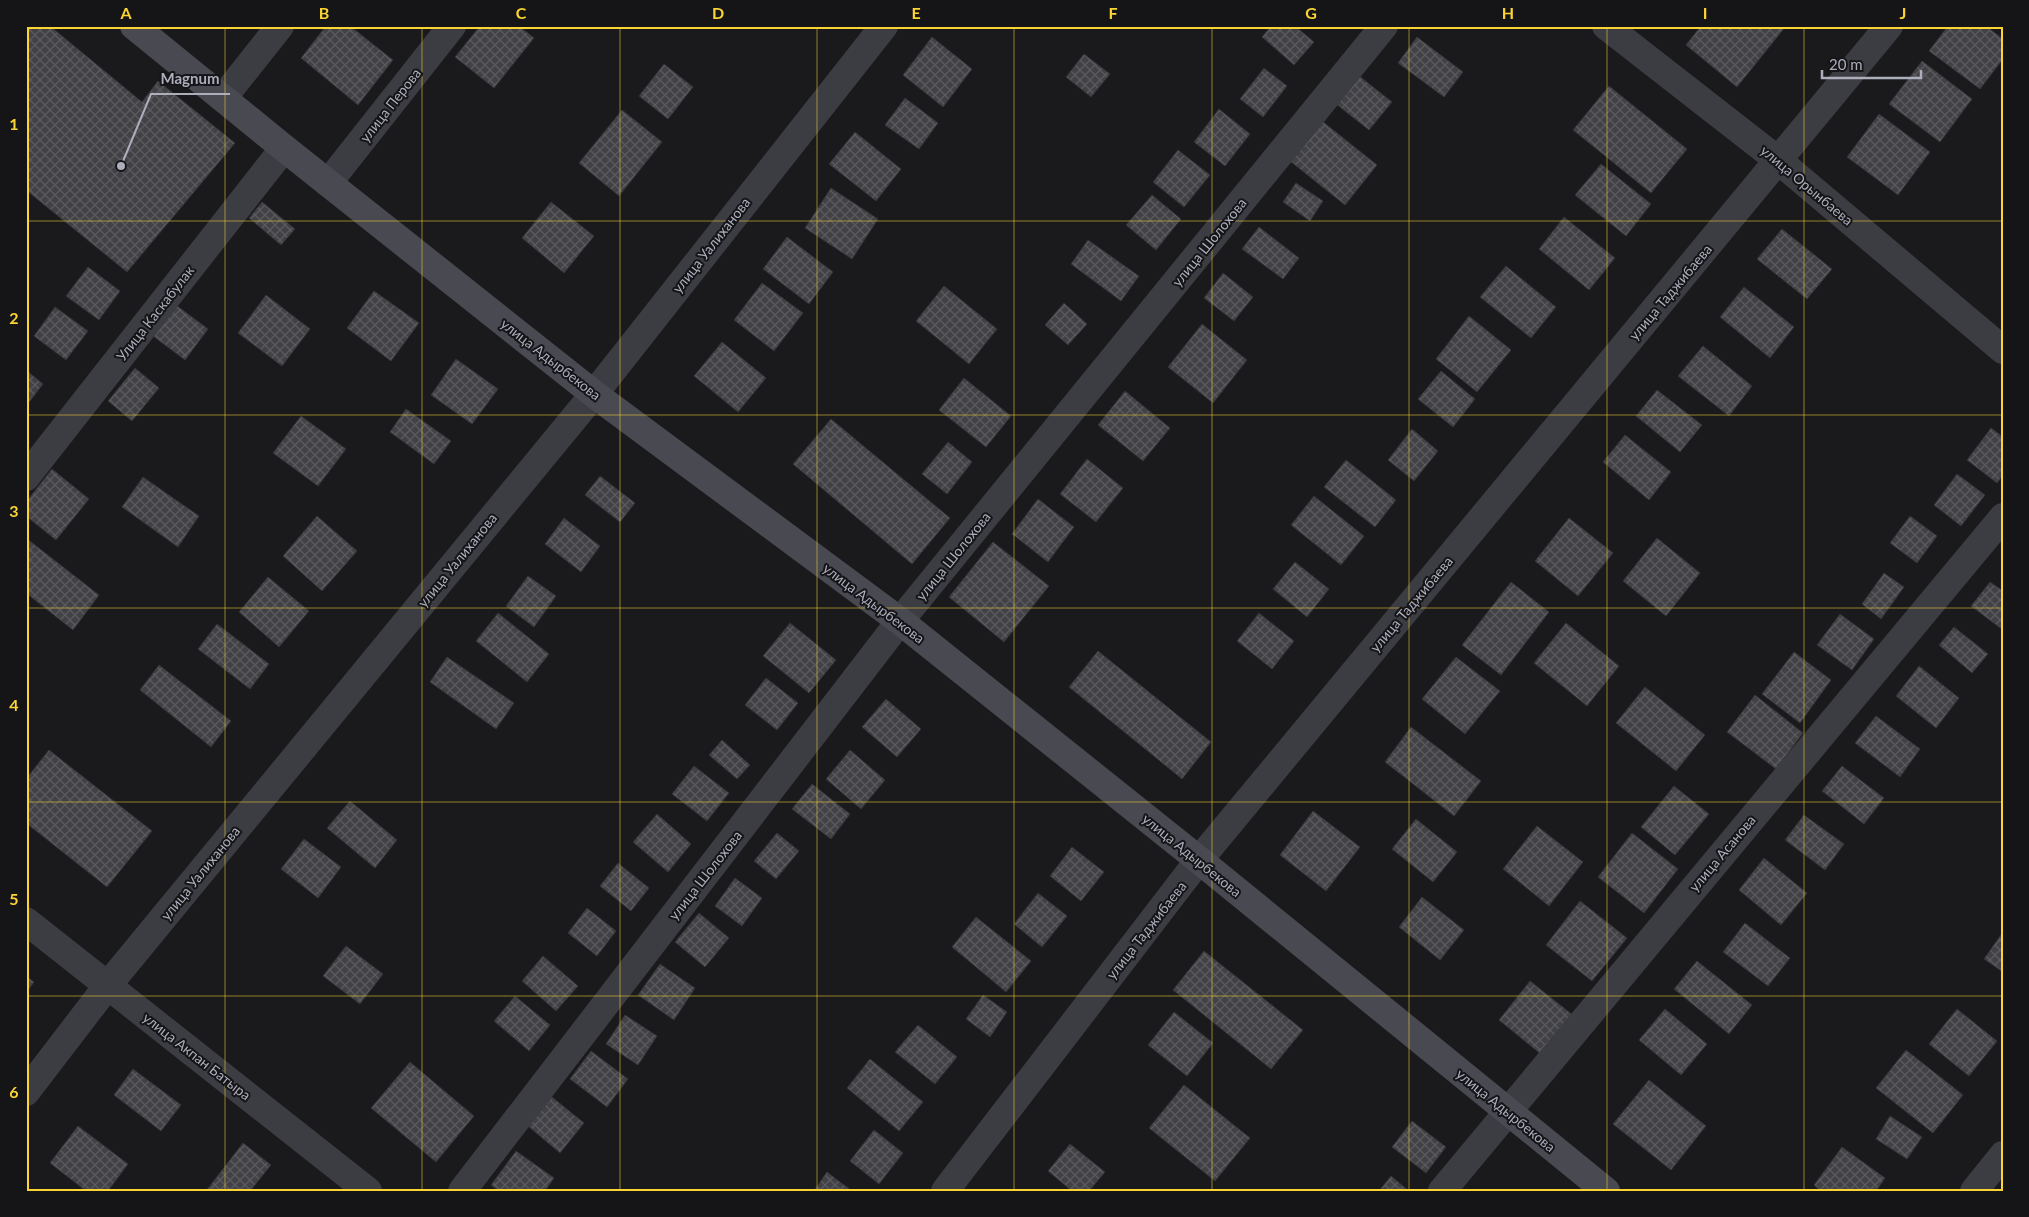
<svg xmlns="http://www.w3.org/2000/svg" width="2029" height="1217" font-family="Lato,sans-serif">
  <defs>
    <pattern id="building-cross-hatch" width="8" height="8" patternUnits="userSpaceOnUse" patternTransform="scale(1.25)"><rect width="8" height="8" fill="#414146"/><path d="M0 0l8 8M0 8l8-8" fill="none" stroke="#5a5a5f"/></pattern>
  </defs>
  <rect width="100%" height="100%" fill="#1a1a1c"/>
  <!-- building -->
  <path fill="url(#building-cross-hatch)" stroke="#343338" d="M26 26H50L142 102 158 81 235 143 127 272 26 190Z
    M326 26H350L393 60 358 105 301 58Z
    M480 26H519L534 38 494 88 455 57Z
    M1271 26H1295L1314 42 1294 65 1262 37Z
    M1701 26H1786L1737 87 1686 45Z
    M1948 26H1986L2003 39V59L1980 89 1929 51Z
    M932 37 972 69 943 107 903 75Z
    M1417 37 1463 72 1444 97 1398 63Z
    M1084 54 1110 74 1091 97 1066 77Z
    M1922 61 1972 99 1940 142 1889 104Z
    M664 64 693 87 668 119 639 96Z
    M1264 68 1287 86 1263 117 1240 99Z
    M1358 75 1392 102 1369 130 1336 104Z
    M1609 86 1687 149 1651 193 1573 130Z
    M905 98 938 123 919 149 885 125Z
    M1219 109 1250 134 1225 166 1194 142Z
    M622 110 662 142 619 196 579 163Z
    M1879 114 1930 152 1898 195 1847 157Z
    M1322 121 1377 165 1345 205 1290 161Z
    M855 132 901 169 876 201 829 164Z
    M1178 150 1210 175 1184 207 1153 182Z
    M1601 164 1651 204 1626 236 1575 195Z
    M1296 183 1323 201 1310 221 1283 202Z
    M831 188 878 219 852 259 805 228Z
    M1152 195 1181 219 1156 250 1126 225Z
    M262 202 295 229 281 245 249 218Z
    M551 202 594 236 564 273 522 238Z
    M1564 217 1615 258 1589 290 1539 249Z
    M1259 227 1299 258 1283 279 1242 249Z
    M1782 229 1832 269 1807 299 1757 259Z
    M787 237 833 272 809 304 763 269Z
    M1088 240 1139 276 1121 301 1071 264Z
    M1506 266 1556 307 1531 338 1480 297Z
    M88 267 120 291 99 320 66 296Z
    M1223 273 1253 297 1234 321 1204 298Z
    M762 283 803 313 774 351 734 320Z
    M944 286 997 329 969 364 916 321Z
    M1744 287 1794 327 1770 358 1720 317Z
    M374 291 419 323 391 361 347 328Z
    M266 295 310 329 282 366 238 333Z
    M1064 303 1087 324 1068 345 1045 325Z
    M176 305 208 329 185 360 153 336Z
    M55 307 88 331 66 360 34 336Z
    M1469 316 1511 350 1477 392 1436 359Z
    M1202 324 1247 360 1213 403 1168 367Z
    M722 342 766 378 738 412 694 376Z
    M1703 346 1752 386 1729 416 1678 376Z
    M456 359 498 389 472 424 431 395Z
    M135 368 159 388 132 421 108 401Z
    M26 370 43 384 26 406Z
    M1441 371 1475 399 1453 427 1418 399Z
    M964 378 1011 416 986 447 939 410Z
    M1657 390 1702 425 1680 452 1636 416Z
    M1125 391 1170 428 1143 461 1098 425Z
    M406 409 451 441 434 464 390 432Z
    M301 416 346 449 318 486 273 453Z
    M831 419 950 518 912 564 793 464Z
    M1991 428 2003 437V475L1997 483 1967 460Z
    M1412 429 1438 451 1414 481 1388 460Z
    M1625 435 1671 472 1649 500 1603 462Z
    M948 442 972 462 947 494 922 474Z
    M1087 459 1123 488 1096 522 1060 494Z
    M1346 460 1396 500 1375 527 1324 487Z
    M52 469 89 499 56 540 26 516V502Z
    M1957 474 1985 495 1961 526 1934 505Z
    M600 476 635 503 620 522 585 495Z
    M143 477 199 516 178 547 122 507Z
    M1314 496 1364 536 1341 565 1291 525Z
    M1038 499 1074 527 1048 562 1012 534Z
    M317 516 357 551 322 591 283 556Z
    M1910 516 1937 536 1917 563 1890 543Z
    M564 518 600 546 581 572 545 544Z
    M1569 518 1613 553 1578 596 1535 561Z
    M26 538 99 595 73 630 26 593Z
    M1657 538 1700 573 1666 616 1623 581Z
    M993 542 1049 586 1004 642 949 597Z
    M1295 562 1329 589 1307 617 1273 589Z
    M1884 573 1904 587 1881 619 1862 604Z
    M528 576 556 596 534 627 506 606Z
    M268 577 309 611 279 647 239 612Z
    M1511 582 1549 612 1501 675 1462 645Z
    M1990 582 2003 591V630L1971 606Z
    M498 613 549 654 527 682 476 641Z
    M1259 613 1294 641 1272 669 1237 641Z
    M1840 614 1874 639 1852 670 1817 645Z
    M790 623 836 660 809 693 763 656Z
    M1566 623 1619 666 1587 706 1534 663Z
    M217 624 269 664 250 689 198 649Z
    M1954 627 1988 654 1972 673 1939 645Z
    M1098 651 1211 742 1182 779 1069 687Z
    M1794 652 1831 680 1800 723 1762 694Z
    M447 657 514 703 496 729 430 682Z
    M1456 657 1500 691 1465 734 1422 699Z
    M159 665 231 721 211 747 140 690Z
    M1919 666 1959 698 1936 728 1896 696Z
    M766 678 798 703 777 730 745 705Z
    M1645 687 1705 735 1676 771 1616 723Z
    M1755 695 1803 733 1776 769 1727 732Z
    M886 699 921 729 897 757 862 727Z
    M1876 716 1920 749 1900 777 1855 743Z
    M1411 727 1481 781 1454 816 1385 762Z
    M722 740 750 765 737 779 709 755Z
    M49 750 152 831 107 887 26 823V779Z
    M850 750 885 780 861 809 826 779Z
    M694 766 729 793 707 821 672 794Z
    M1842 766 1884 798 1864 824 1822 791Z
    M812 784 850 814 831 839 792 809Z
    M1674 786 1709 814 1675 855 1641 827Z
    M350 801 397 840 375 868 327 828Z
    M1313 811 1360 847 1326 891 1280 855Z
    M657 814 691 844 668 872 633 842Z
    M1804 815 1844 844 1825 870 1785 840Z
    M1416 819 1457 852 1433 882 1392 849Z
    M1537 826 1583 862 1549 906 1503 869Z
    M777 833 799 851 776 879 754 861Z
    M1632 833 1678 869 1644 913 1598 877Z
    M304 839 341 867 318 898 281 869Z
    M1072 847 1104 872 1081 901 1050 876Z
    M1764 858 1807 893 1781 925 1739 890Z
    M618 863 649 888 631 911 600 886Z
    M735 878 762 898 742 926 715 906Z
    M1038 893 1067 916 1042 947 1014 924Z
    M1422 897 1464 930 1440 960 1399 927Z
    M1580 901 1627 938 1592 981 1546 945Z
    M587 908 616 931 597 956 568 933Z
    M699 913 729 938 705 967 675 942Z
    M976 917 1031 961 1006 992 952 947Z
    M1745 923 1790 958 1768 986 1723 952Z
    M2003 932V972L1984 959Z
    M346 946 383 974 360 1004 323 976Z
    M1204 951 1303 1030 1271 1069 1173 990Z
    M543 956 578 986 556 1011 522 981Z
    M1697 961 1752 1005 1729 1034 1674 989Z
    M660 964 695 988 674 1020 638 995Z
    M26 976 34 982 26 993Z
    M1530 981 1574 1016 1542 1055 1499 1020Z
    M983 995 1007 1012 990 1037 966 1019Z
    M515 996 550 1025 529 1051 494 1021Z
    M1665 1009 1707 1044 1681 1075 1639 1040Z
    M1957 1009 1997 1041 1969 1076 1929 1044Z
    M1174 1012 1213 1043 1187 1076 1148 1045Z
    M625 1015 657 1036 638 1065 606 1044Z
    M918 1025 957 1057 935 1084 895 1052Z
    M1906 1050 1963 1095 1933 1133 1876 1088Z
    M591 1051 628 1079 607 1107 570 1079Z
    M870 1059 923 1102 899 1131 847 1088Z
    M410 1062 474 1116 436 1162 371 1108Z
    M133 1069 181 1105 161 1131 114 1095Z
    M1649 1080 1706 1126 1671 1170 1613 1124Z
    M1184 1085 1250 1138 1215 1181 1149 1128Z
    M552 1097 584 1123 560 1153 528 1126Z
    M1890 1116 1922 1137 1907 1159 1876 1139Z
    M1412 1121 1446 1147 1426 1173 1392 1147Z
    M78 1126 128 1164 108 1191H86L50 1163Z
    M874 1130 903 1153 879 1184 850 1161Z
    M243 1143 271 1165 250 1191H206Z
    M1070 1144 1105 1172 1089 1191H1072L1048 1171Z
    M1842 1147 1885 1178 1876 1191H1821L1814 1185Z
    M516 1151 554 1178 545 1191H499L491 1185Z
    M827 1172 852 1191H814Z
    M1391 1176 1409 1191H1379Z"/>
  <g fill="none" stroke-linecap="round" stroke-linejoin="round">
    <!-- street -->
    <path stroke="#3c3c43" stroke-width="28" d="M1606 26 1779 161 2003 350
      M223 98 280 26
      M328 183 452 26
      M26 477 284 148
      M26 921 368 1191
      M26 1092 108 985 594 394 884 26
      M462 1191 900 621 1384 26
      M945 1191 1199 860 1889 26
      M1442 1191 2003 517
      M1974 1191 2003 1155"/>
    <!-- secondary -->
    <path stroke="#484951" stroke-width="28" d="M134 26 284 148 594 394 900 621 1199 860 1606 1191"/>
  </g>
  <!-- grid -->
  <path fill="none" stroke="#fad433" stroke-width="1" stroke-opacity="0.55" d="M225 26V1191M422 26V1191M620 26V1191M817 26V1191M1014 26V1191M1212 26V1191M1409 26V1191M1607 26V1191M1804 26V1191M26 221H2003M26 415H2003M26 608H2003M26 802H2003M26 996H2003"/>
  <g text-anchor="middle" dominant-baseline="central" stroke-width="4" stroke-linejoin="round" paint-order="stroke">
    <!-- street labels -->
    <g font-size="14" fill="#acaebc" stroke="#151417">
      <text transform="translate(390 105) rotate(-52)">улица Перова</text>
      <text transform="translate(1807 185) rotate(40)">улица Орынбаева</text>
      <text transform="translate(1209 242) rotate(-51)">улица Шолохова</text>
      <text transform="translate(711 245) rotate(-52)">улица Уалиханова</text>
      <text transform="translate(1670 292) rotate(-50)">улица Таджибаева</text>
      <text transform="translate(155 313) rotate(-52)">Улица Каскабулак</text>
      <text transform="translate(551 359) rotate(38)">улица Адырбекова</text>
      <text transform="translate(953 556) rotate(-51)">улица Шолохова</text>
      <text transform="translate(457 560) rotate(-51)">улица Уалиханова</text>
      <text transform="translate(874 603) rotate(37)">улица Адырбекова</text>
      <text transform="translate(1411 604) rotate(-50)">улица Таджибаева</text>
      <text transform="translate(1722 853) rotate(-50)">улица Асанова</text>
      <text transform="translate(1192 855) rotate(39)">улица Адырбекова</text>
      <text transform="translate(200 873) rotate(-51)">улица Уалиханова</text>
      <text transform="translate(705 875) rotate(-52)">улица Шолохова</text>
      <text transform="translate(1146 930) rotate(-52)">улица Таджибаева</text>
      <text transform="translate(197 1056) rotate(38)">улица Акпан Батыра</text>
      <text transform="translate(1506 1110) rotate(39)">улица Адырбекова</text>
    </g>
  </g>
  <!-- callouts -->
  <path fill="none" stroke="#acaebc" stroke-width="2" d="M121 166L151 94H230"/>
  <circle fill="#acaebc" stroke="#151417" stroke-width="2" cx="121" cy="166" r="5"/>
  <g font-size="15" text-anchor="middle" font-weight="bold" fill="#acaebc" stroke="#151417" stroke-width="4" stroke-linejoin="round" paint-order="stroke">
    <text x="190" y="84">Magnum</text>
  </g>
  <!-- border -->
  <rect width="2029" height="1217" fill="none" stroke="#151417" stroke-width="55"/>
  <!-- scale -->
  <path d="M1822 70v8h99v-8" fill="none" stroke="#acaebc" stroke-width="2.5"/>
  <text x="1829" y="70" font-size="15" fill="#acaebc" stroke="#151417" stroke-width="4" paint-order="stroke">20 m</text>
  <rect x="28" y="28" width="1974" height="1162" fill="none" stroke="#fad433" stroke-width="2"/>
  <g font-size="16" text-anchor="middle" font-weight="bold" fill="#fad433">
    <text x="126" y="19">A</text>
    <text x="324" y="19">B</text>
    <text x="521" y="19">C</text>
    <text x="718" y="19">D</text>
    <text x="916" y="19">E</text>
    <text x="1113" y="19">F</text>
    <text x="1311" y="19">G</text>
    <text x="1508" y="19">H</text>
    <text x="1705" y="19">I</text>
    <text x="1903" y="19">J</text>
    <text x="14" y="130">1</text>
    <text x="14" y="324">2</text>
    <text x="14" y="517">3</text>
    <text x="14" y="711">4</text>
    <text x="14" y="905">5</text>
    <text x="14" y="1098">6</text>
  </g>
</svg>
